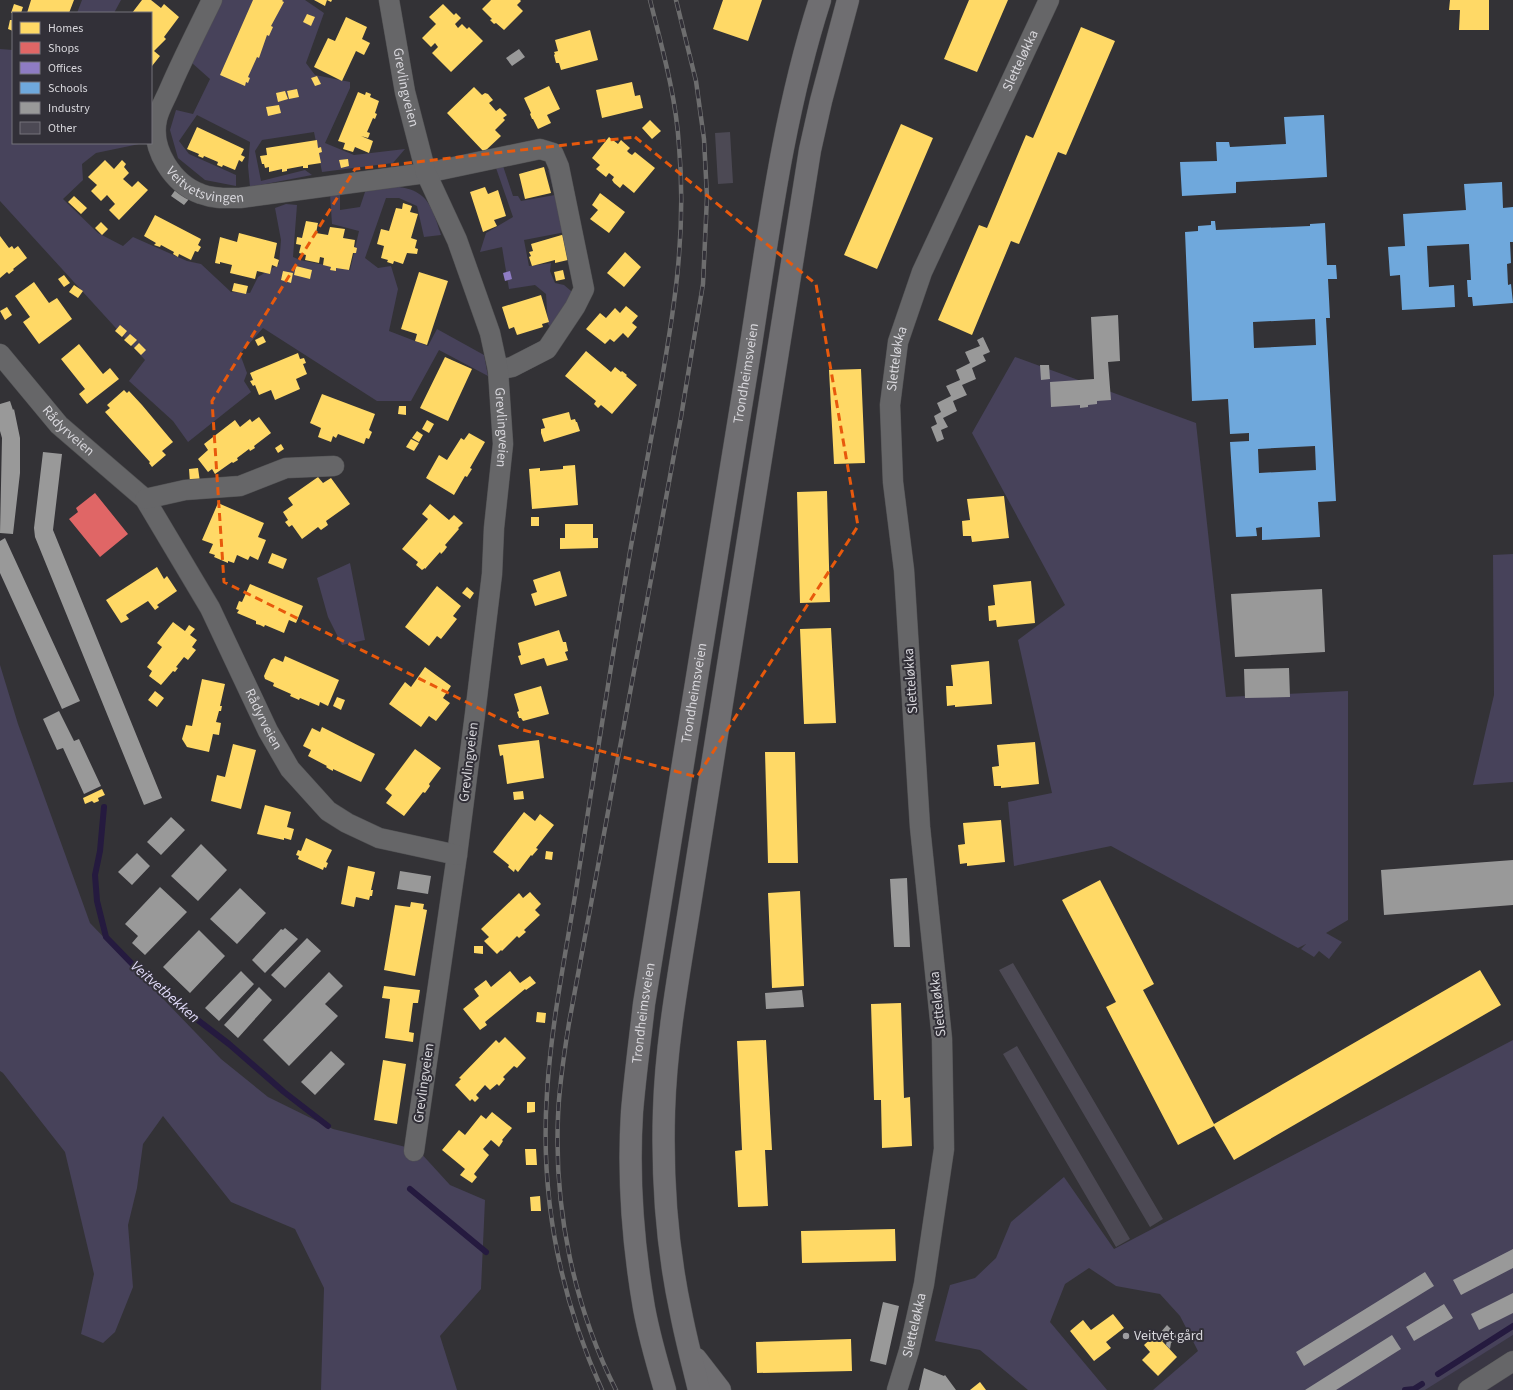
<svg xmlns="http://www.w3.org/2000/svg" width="1513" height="1390" font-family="'Source Sans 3',sans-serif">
  <rect width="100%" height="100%" fill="#333236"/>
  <!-- built -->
  <path fill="#393643" d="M1513 1335V1390H1425L1470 1361Z"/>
  <!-- green -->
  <path fill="#47425a" d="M82 0H121L114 13H77Z
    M220 0H305L324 13 306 63 315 75 350 82V88L325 143 354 155 405 149 393 163 322 172 314 132 262 140 255 151 261 181 305 170 312 175 250 187 248 166 250 142 197 115 179 141 189 154 236 175V186L205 180 178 158 170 130 176 110 193 114 210 79 192 63Z
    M0 49 13 50V143H144L96 153 82 164 83 180 63 199 98 233 123 246 133 237 187 261 201 264 231 292 250 293 258 277 279 264 281 240 275 208 286 204 297 205 293 257 300 260 350 270 359 231 332 224 330 194 340 193V210L360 207 366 189C388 185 418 183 430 206 435 215 438 226 441 235L424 237 417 206 399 198H386L365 258 378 268 391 266 398 289 389 331 428 346 437 329 484 355 488 376 439 350 411 401H377L263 328 240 354 247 373 244 381 251 392 188 442 173 421 129 381 145 360 0 201Z
    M503 166 513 196H518L521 201 555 195 548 170 554 167 571 231 524 240 529 266 551 263 550 271 555 283 564 285 577 296 553 331 548 324 546 294 535 285 509 289 502 247 480 252 486 233 513 217 496 168Z
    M1015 357 1196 423 1226 697 1348 691V920L1326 933 1342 942 1329 959 1319 951 1314 957 1301 949 1306 944 1298 948 1111 846 1014 866 1008 802 1052 793 1018 640 1065 605 972 433Z
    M1513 554V782L1473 785 1494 695 1493 555Z
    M350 563 365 640 342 645 328 617 317 578Z
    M0 665 18 724 90 923 221 1059 268 1097 333 1129 418 1150 450 1185 485 1200 481 1289 440 1336 457 1390H321L324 1288 295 1229 231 1202 163 1116 143 1144 137 1188 128 1225 133 1287 115 1332 103 1343 81 1334 94 1274 65 1152 3 1073 0 1071Z
    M1513 1040V1335L1425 1390H1153L1198 1351 1180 1316 1160 1294 1116 1286 1089 1268 1065 1284 1050 1322 1107 1390H1028L980 1350 935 1341 950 1285 975 1278 996 1258 1011 1222 1064 1177 1114 1249Z"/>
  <!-- homes -->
  <path fill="#ffd966" d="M31 0H74L69 13H27Z
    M142 0H151L161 8 164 4 179 17 164 37 166 39 154 51 160 56 152 66 151 65V13H132Z
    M253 0H283L282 1 284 2 271 26 273 27 269 36 267 35 259 58 257 57 248 77 250 78 248 83 246 82 245 86 220 75Z
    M314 0H332L331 2 327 0 325 6Z
    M491 0H520L521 1 517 5 523 11 504 30 496 23 494 24 490 20 492 19 482 9Z
    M723 0H762L748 41 713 29Z
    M969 0H1008L977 72 944 59Z
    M1450 0H1489V30H1459L1460 10H1449Z
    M14 4 23 7 21 13H11Z
    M443 4 454 15 456 13 461 18 455 24 458 28 462 24 467 29 469 27 483 41 451 72 432 53 438 47 435 43 431 47 422 38 436 24 429 17Z
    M307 14 315 17 311 26 303 22Z
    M346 17 367 27 362 39 370 43 364 55 356 51 342 81 314 67 328 38 335 41Z
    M10 20H13V31L8 29Z
    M1081 27 1115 41 1066 155 1058 152 1019 244 1011 241 972 335 938 320 979 225 987 228 1026 135 1033 138Z
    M590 30 598 60 561 70 559 63H556L554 55 555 54 554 52 558 51 555 40Z
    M317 76 321 84 315 86 311 78Z
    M632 82 635 96 640 95 643 108 602 118 596 90Z
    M549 86 560 109 547 115 551 123 538 129 533 119H532L530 114 531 113 524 98Z
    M474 87 482 95 485 93 488 94 493 100 489 103 496 111 500 108 507 115 503 118 505 120 495 130 501 136 484 152 447 113Z
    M297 89 299 97 289 99 287 91Z
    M285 91 288 99 278 102 276 93Z
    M358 92 365 95 366 92 371 94 370 97 379 101 375 113 377 114 375 119 373 118 367 132 370 133 369 136 368 138 361 136 373 141 369 153 355 147 353 152 343 149 345 143 338 141Z
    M279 105 281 113 268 116 266 107Z
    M650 120 661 131 652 139 642 128Z
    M901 124 933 138 877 269 844 255Z
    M197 127 244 149 241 155 245 157 242 162 239 160 235 170 223 165 222 167 217 165 218 162 204 156 203 158 198 156 199 154 187 149Z
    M609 137 618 144 621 140 630 148 627 151 629 153 632 155 635 152 655 168 634 193 623 184 620 188 614 183 612 180 614 177 609 173 606 177 596 169 600 165 592 158Z
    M317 140 318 148 321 147 322 152 319 153 321 163 308 165V168H303V166L287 169V171L282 172V169L269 172V167L265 168 264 164H262L260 156 267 155 266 148Z
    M348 159 349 166 341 168 339 160Z
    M105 160 114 169 122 160 126 164 124 167 129 173 123 179 132 187 138 181 148 190 119 220 109 210 115 204 107 195 101 201 91 191 97 185 88 177Z
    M544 167 551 193 525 199 519 174Z
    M485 187 488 194 498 190 506 216 494 220 497 226 483 232 470 192Z
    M600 193 625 212 609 233 590 219 598 210 592 205Z
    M74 196 87 208 81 214 68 202Z
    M403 203 412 206 410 212 418 214 411 238 417 240 415 248 418 249 417 254 407 253 403 264 394 261 393 264 387 262 388 260 381 258 384 246 377 244 381 229 389 231 396 208 402 209Z
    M155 215 201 239 198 245 201 247 198 252 195 251 191 260 179 254 178 257 173 254 174 252 161 245 160 247 154 245 156 243 144 236Z
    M306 221 318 223 316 233 328 235 330 227 345 229 343 238 355 240 354 247 357 248 356 253H353L349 270 336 268V271L330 270 331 267 323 265 324 258 320 257 319 263 305 260 306 255 299 253 301 245 296 244 297 237 302 238Z
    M101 222 108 229 102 235 95 228Z
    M239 233 277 243 274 258 279 260 277 267 272 265 270 274 257 271 255 279 230 273 232 265 220 262V264L215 263 220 237 237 242Z
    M565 234 572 259 555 263V260L532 266 529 257 531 256 529 252 533 251 531 244Z
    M0 236 9 248 12 246 14 249 18 246 27 258 13 269 14 270 9 274 7 272 0 278Z
    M625 252 641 267 624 287 607 273Z
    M296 266 312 270 310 279 294 275Z
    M563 270 565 279 556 281 554 272Z
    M283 271 293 273 291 283 281 280Z
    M419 272 448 281 427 345 415 341 417 334 401 329Z
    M64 275 70 283 64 287 58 279Z
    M34 282 49 303 57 298 72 319 39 344 23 322 30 317 15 296Z
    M234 283 248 286 246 294 232 291Z
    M74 285 83 291 78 298 69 292Z
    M541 295 549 322 542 324 543 327 517 335 514 327 509 329 502 307Z
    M626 306 638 316 632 323 637 327 628 338 623 333 614 342 610 339 605 344 586 329 600 313 606 318 615 308 620 313Z
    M7 307 12 315 5 320 0 311Z
    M120 325 127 331 122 337 115 331Z
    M130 334 137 340 131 346 124 340Z
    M263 336 266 342 258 346 255 340Z
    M139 343 146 350 141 355 134 348Z
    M79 344 103 374 110 368 119 379 87 404 79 394 85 389 61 359Z
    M586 351 611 372 615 367 621 372 622 371 627 375 626 376 637 385 612 414 601 405 598 408 594 404 596 401 565 376Z
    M298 353 300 359 304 358 306 363 303 364 307 374 296 379 300 389 275 400 271 390 259 395 255 385 253 386 250 381 253 380 250 373Z
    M445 357 472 369 448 421 420 408Z
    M861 369 865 463 834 464 829 370Z
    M124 390 127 393 129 391 142 405 173 442 162 451 166 455 152 467 149 463 150 462 105 412 110 408 107 405Z
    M322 394 375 414 369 430 372 432 369 439 366 438 364 444 338 434 336 438 333 436 331 442 318 437 321 428 310 423Z
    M399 406H406V415L398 414Z
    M569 412 571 420 575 419 576 422H577L580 431 544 442 541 433V429L545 428 542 419Z
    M259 417 271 433 254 446 255 448 250 451 249 449 237 458 238 460 233 463 232 462 215 474 212 469 208 472 198 459 208 450 204 444 235 420 240 427 250 419 252 422Z
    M427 420 434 424 429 433 422 429Z
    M417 431 423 435 419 442 412 438Z
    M469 433 485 442 470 468 472 469 467 477 465 476 454 495 426 478 439 455 447 460 461 438 464 440Z
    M411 439 419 443 414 451 406 447Z
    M281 444 284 449 278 453 275 448Z
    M575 465 578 505 532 509 529 469 540 468V471L563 469V466Z
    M198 468 200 482 190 483 189 469Z
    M318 477 323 483 331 478 350 504 326 521 328 525 321 530 318 527 302 539 292 525 289 527 285 522 288 520 283 512 293 505 288 498Z
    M827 491 830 602 800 603 797 492Z
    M1004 496 1009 538 972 542 971 536H963L962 521 970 520 967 499Z
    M218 503 264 523 258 537 266 540 258 560 250 556 248 560 237 555 234 563 228 561V563L214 557 215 555 209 553 213 544 202 540Z
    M430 504 449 520 454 515 463 523 458 528 459 529 445 545 447 547 444 551 441 554 440 552 425 569V568L422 570 416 565 418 562 402 549 428 519 422 514Z
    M531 517H539V526H531Z
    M565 524H593V538H598V548L560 549V538H565Z
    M272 553 287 559 283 569 268 563Z
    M157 567 164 579 167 576 177 591 157 605 159 607 155 610 148 601 126 615 129 619 121 623 106 600Z
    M560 571 567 596 535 606 531 594 537 592 533 580Z
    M1031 581 1035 623 997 627 996 620 989 621 988 606 995 605 993 585Z
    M250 584 303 606 296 623 289 620 284 633 265 625 264 627 260 625 256 624V621L237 613 239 610 236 609 239 601 242 602Z
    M437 586 461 606 453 616 457 619 441 639 437 636 429 646 405 627Z
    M467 587 474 593 470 599 462 593Z
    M173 622 185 631 189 625 195 629 190 635 197 640 192 647 196 650 188 660 184 657 176 667 178 668 175 672 173 671 161 685 149 676 152 671 147 667 162 647 157 643Z
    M831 628 836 723 804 724 800 629Z
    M559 630 563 642H566L568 651 565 652 568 660 547 666 544 658 521 665 518 656 521 655 518 643Z
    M285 656 339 680 328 706 320 702 319 706 300 698 299 700 290 696 291 694 273 686 274 683 265 679 264 676 271 660 274 658 283 662Z
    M989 661 992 704 955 707V705L947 706 946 686H953L951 665Z
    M425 667 451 686 443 698 450 703 436 721 429 716 421 727 389 704 405 682 411 687Z
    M202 679 225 684 220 706H222L221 711H219L216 722 221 723 219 735 213 734 209 752 187 747 182 739 186 725 192 726Z
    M541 686 549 714 523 721 521 718H519L517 712 519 711 514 694Z
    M155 691 164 698 157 707 148 700Z
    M337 697 345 700 341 710 333 706Z
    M322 727 375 754 361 782 333 769V771L329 769 326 767 327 766 308 756 311 750 303 746 312 728 320 732Z
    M539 740 544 778 507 784 503 755 500 756 498 745Z
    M1035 742 1039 784 1001 788V786H994L992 767 999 766 997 745Z
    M233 744 256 750 241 809 211 801 217 775 225 777Z
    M415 749 441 768 429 784 430 786 425 793 423 792 404 816 386 803 392 795 385 789Z
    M765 752H795L798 863H768Z
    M102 789 105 795 98 798 99 801 94 803 92 801 85 804 83 798Z
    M523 791 524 799 514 800 513 792Z
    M265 805 291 812 287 827 294 829 291 840 284 838V840L257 834Z
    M524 812 535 821 540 814 554 825 536 848 538 849 532 856 531 855 518 872 515 869 514 872 508 867 509 865 493 852Z
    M1001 820 1005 862 967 866V863L960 864 958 845 965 844 963 823Z
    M306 838 332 850 326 862 328 863 326 868 324 867 323 870 298 859 299 856 296 855 298 850 301 851Z
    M546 851 553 852 552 860 545 859Z
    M348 866 375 872 371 890H373L372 896H370L369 900 356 897 354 907 341 904Z
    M1100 880 1154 984 1143 990 1214 1124 1480 970 1501 1005 1234 1160 1214 1126 1178 1145 1106 1007 1116 1002 1062 900Z
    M800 891 804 986 772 988 768 893Z
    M530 892 541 904 535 910 540 915 524 930 526 932 519 938 517 936 502 951 501 950 497 954 484 941 489 937 481 929 519 893 523 898Z
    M411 902 424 904 423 909 427 910 415 976 384 970 395 905 410 907Z
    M474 946H483V954L474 953Z
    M510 971 520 983 530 976 536 983 526 990 525 989 485 1022 487 1025 480 1030 463 1009 479 996 474 989 486 980 491 987Z
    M384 986 420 990 418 1003H413L409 1032 414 1033 413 1042 385 1038 390 999 382 998Z
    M901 1003 904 1098 910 1097 912 1146 882 1148 881 1100H874L871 1004Z
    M537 1012 546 1013 545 1023 536 1022Z
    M505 1037 526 1058 517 1068 514 1066 503 1077 505 1079 499 1086 497 1084 490 1090 485 1085 476 1095 479 1098 475 1102 472 1099 470 1101 455 1085 461 1079 459 1078 496 1040 499 1043Z
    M766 1040 772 1150H765L768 1206 738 1207 735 1151 742 1150 737 1041Z
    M383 1060 406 1064 397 1124 374 1120Z
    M527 1102H535V1112L527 1113Z
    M492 1112 512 1128 502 1140 503 1141 499 1147 491 1140 483 1149 489 1155 474 1174 477 1177 472 1183 460 1175 465 1169 442 1150 459 1130 465 1135 481 1115 486 1119Z
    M525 1149H536L537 1165H526Z
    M540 1196 541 1211H531L530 1197Z
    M895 1229 896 1261 802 1263 801 1231Z
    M1113 1314 1124 1328 1106 1342 1111 1348 1094 1361 1070 1331 1083 1320 1091 1330Z
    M1157 1333 1164 1340 1162 1341 1177 1357 1158 1376 1142 1360 1150 1352 1144 1345Z
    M851 1339 852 1371 757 1373 756 1342Z
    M980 1382 986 1390H970Z"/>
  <!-- shops -->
  <path fill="#e06666" d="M95 493 128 534 100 557 69 519 78 512 76 508Z"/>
  <!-- offices -->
  <path fill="#8e7cc3" d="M510 271 512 279 505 281 503 273Z"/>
  <!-- schools -->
  <path fill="#6fa8dc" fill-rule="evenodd" d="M1324 115 1327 177 1236 182V193L1182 196 1180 162 1217 161 1216 142H1229L1230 147 1286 144 1284 117Z
    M1502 182 1503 208 1513 207V242H1510L1511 263 1507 264 1508 285 1511 284 1513 303 1473 306 1472 297H1468L1467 280H1471L1469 244 1427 246 1429 287 1454 285 1455 307 1402 310 1400 275 1390 276 1388 247 1405 246 1403 214 1466 210 1464 184Z
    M1211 221H1215L1216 230 1310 226V224L1325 223 1327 265H1336L1337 279H1328L1330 318H1326L1336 501 1318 502 1320 537 1262 540V527L1256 528 1257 536 1236 537 1230 442 1249 441V433L1230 434 1228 399 1192 401 1185 232 1198 231V226L1211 225ZM1315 319 1316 345 1254 348 1253 322ZM1315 446 1316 470 1259 473 1258 449Z"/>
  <!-- industry -->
  <path fill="#999" d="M519 49 525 57 512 66 506 58Z
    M176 189 189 199 184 205 171 196Z
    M1118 315 1120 361 1108 362 1111 400 1097 401V404L1088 405V407L1080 408V405L1051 407 1050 382 1094 379 1091 317Z
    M983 337 990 352 983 355 986 361 972 368 976 379 962 385 967 395 953 401 957 411 943 418 948 427 941 430 944 439 937 442 931 427 937 424 934 416 941 412 937 403 951 396 946 386 960 380 956 370 970 363 965 352 980 346 977 340Z
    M1040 365H1049L1050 379 1041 380Z
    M10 401 13 410 14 409 20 438V473L13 534 0 533 2 438 0 431V404Z
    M43 452 62 454 53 530 162 798 144 805 35 537 34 528Z
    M5 538 80 701 62 709 0 573V541Z
    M1322 589 1325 652 1235 657 1231 594Z
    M1289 668 1290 697 1245 698 1244 669Z
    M59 711 74 741 79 739 101 786 84 794 63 748 57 750 43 719Z
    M171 817 185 830 161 855 147 842Z
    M201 844 227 870 198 901 171 876Z
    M137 853 150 866 132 885 118 872Z
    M1513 860V905L1384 915 1381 870Z
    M400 871 431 876 428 894 397 889Z
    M907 878 910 947H894L890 879Z
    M160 887 187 912 145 955 132 943 138 936 125 924Z
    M240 888 266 913 237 944 210 919Z
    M285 928 298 939 265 973 252 960 281 929 283 930Z
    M199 930 225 956 190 993 163 967Z
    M307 938 321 951 285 988 271 975Z
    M241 971 254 984 219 1021 205 1008Z
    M329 972 343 986 325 1004 338 1016 289 1066 263 1040Z
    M259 987 272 1000 238 1038 224 1025Z
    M802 990 804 1007 766 1009 765 993Z
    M331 1051 345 1064 315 1095 301 1082Z
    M1513 1249V1268L1461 1295 1453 1280Z
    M1425 1272 1434 1286 1304 1366 1296 1352Z
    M1513 1293V1313L1479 1330 1471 1314Z
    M883 1302 899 1306 886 1365 870 1361Z
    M1444 1304 1453 1318 1414 1341 1406 1327Z
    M1167 1325 1178 1336 1171 1343 1170 1349 1166 1345 1167 1340 1160 1333Z
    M1392 1335 1401 1349 1336 1390H1305Z
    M924 1368 944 1376 945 1375 956 1390H919Z"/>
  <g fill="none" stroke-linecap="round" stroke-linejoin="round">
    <!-- stream -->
    <path stroke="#251a3f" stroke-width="6" d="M104 807 100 851 95 875 97 901 106 937 138 970 173 1001 229 1044 284 1092 328 1126
      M410 1189 486 1252
      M1438 1374 1513 1326
      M1405 1390 1414 1389 1422 1384"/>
  </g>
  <!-- building -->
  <path fill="#4c4954" d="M730 132 733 183 718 184 715 133Z
    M1013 963 1163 1219 1150 1227 999 970Z
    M1017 1046 1130 1239 1116 1247 1003 1054Z"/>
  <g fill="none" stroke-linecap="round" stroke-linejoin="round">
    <defs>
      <g id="minor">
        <path id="s1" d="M212 0C198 29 183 58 170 88 166 98 159 109 157 119 150 149 173 184 201 194 214 199 227 198 240 198L426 173 540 149 553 153 559 167 584 289 575 307 547 349 512 367 498 370"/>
        <path id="s2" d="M389 0 405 92 426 173 457 240 490 333 498 370 503 444 494 528 492 574 475 714 457 855 414 1151"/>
        <path id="s3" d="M0 354 59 425 145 499 210 608 268 731 290 769 328 811 347 823 379 838 457 855"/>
        <path d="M145 499 185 490 240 486 286 468 334 466"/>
        <path id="s4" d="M897 1390 909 1351 924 1284 944 1149 942 1039 920 827 904 570 893 482 890 405 898 342 922 272 1049 0"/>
        <path d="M1468 1390 1513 1361"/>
      </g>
      <g id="trunk">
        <path d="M696 1359 720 1390"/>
        <path id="s5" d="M665 1390C657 1363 649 1335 644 1308 633 1244 628 1176 632 1112 635 1076 640 1040 644 1004 678 796 711 589 745 382 766 254 780 124 820 0"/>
        <path d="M699 1390C693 1365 686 1339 681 1313 667 1248 662 1179 664 1111 666 1042 679 973 690 904L810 150 821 101 848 0"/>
      </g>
    </defs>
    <!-- minor casing -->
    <use href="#minor" stroke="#515153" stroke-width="21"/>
    <!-- trunk casing -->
    <use href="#trunk" stroke="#515153" stroke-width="23"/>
    <!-- minor -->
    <use href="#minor" stroke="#666668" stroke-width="20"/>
    <!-- trunk -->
    <use href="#trunk" stroke="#6f6e71" stroke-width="22"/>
    <defs>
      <path id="rail" d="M602 1390C560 1297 540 1196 547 1093 551 1027 564 962 575 896 593 780 611 663 631 546 640 500 648 453 657 407 673 318 687 237 679 146 676 96 662 48 650 0
        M616 1390C574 1307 554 1210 558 1117 559 1085 564 1054 569 1023L681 417 703 284 707 197 704 139 696 81 676 0"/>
    </defs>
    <!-- rail casing -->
    <use href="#rail" stroke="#6d6d6e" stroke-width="4.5"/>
    <!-- rail -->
    <use href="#rail" stroke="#323038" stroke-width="3" stroke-dasharray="9" stroke-linecap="butt"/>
  </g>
  <!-- marked area -->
  <path fill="none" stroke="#e8590c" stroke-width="3" stroke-dasharray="8 5" stroke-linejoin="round" d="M635 137 816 284 858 526 697 777 523 730 224 582 212 401 355 169Z"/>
  <!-- markers -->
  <circle fill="#9e9da2" stroke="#323038" stroke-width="1.5" cx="1126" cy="1336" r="4"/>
  <g text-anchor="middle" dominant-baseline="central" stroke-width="4" stroke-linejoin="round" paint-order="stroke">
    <!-- street labels -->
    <g font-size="14" fill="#d8d7dc" stroke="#323038">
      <text stroke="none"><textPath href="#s4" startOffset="1363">Sletteløkka</textPath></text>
      <text stroke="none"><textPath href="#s2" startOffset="89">Grevlingveien</textPath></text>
      <text stroke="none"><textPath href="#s1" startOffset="226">Veitvetsvingen</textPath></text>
      <text stroke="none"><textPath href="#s4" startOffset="1039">Sletteløkka</textPath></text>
      <text stroke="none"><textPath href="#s5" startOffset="1029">Trondheimsveien</textPath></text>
      <text stroke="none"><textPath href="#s2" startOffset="445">Grevlingveien</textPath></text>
      <text stroke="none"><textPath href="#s3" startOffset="103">Rådyrveien</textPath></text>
      <text transform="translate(911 681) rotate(-94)">Sletteløkka</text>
      <text stroke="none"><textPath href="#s5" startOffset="705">Trondheimsveien</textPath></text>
      <text stroke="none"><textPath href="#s3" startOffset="456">Rådyrveien</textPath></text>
      <text transform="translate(469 762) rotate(-83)">Grevlingveien</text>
      <text transform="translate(938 1004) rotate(-96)">Sletteløkka</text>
      <text stroke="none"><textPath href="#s5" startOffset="381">Trondheimsveien</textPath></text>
      <text transform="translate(424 1083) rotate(-82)">Grevlingveien</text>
      <text stroke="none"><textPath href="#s4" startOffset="67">Sletteløkka</textPath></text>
    </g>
    <!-- poi labels -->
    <g font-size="14" fill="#d8d7dc" stroke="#323038" text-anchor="start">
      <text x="1134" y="1336">Veitvet gård</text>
    </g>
    <!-- water labels -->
    <g font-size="15" font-style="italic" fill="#dfd9f7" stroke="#323038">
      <text transform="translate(165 992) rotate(41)">Veitvetbekken</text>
    </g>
  </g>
  <!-- legend -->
  <rect x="12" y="12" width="140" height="132" fill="#323038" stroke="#74737a"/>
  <rect x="20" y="22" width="20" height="12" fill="#ffd966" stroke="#74737a"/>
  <text x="48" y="32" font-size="12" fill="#d8d7dc">Homes</text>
  <rect x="20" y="42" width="20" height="12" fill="#e06666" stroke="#74737a"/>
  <text x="48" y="52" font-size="12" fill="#d8d7dc">Shops</text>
  <rect x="20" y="62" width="20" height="12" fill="#8e7cc3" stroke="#74737a"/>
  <text x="48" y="72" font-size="12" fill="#d8d7dc">Offices</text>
  <rect x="20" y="82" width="20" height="12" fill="#6fa8dc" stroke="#74737a"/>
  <text x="48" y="92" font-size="12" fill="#d8d7dc">Schools</text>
  <rect x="20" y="102" width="20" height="12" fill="#999999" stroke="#74737a"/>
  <text x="48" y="112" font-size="12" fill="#d8d7dc">Industry</text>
  <rect x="20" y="122" width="20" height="12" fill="#4c4954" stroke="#74737a"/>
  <text x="48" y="132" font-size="12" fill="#d8d7dc">Other</text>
</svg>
